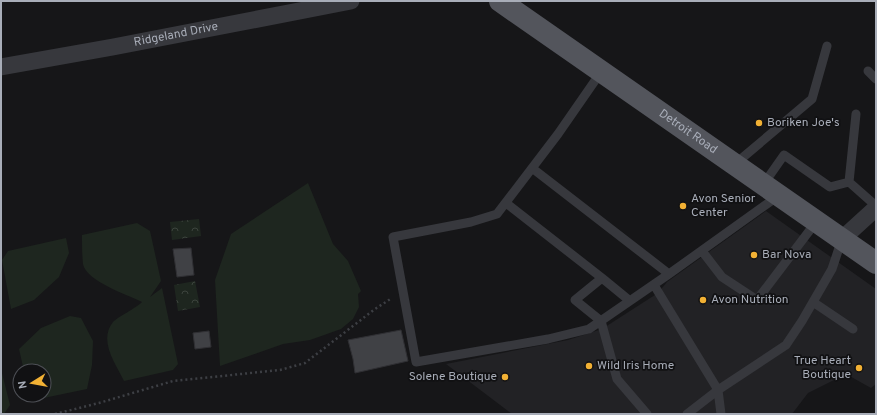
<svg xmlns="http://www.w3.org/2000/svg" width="877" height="415" font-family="Overpass,sans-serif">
  <defs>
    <pattern id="park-crowns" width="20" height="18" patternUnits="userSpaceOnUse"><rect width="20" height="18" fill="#1e261f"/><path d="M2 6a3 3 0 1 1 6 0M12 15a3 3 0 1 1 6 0" fill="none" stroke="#3c433d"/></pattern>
  </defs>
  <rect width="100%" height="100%" fill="#161618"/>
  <!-- built -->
  <path fill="#222225" d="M766 211 876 289V384L871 388 846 374 808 393 792 414H512L446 364 568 340 602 329 658 293 667 282Z"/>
  <!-- park -->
  <path fill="url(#park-crowns)" d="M199 219 201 236 172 240 170 222Z
    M195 281 200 307 178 311 174 285Z"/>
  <!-- garden -->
  <path fill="#1e261f" d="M308 183 333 244 348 261 361 291 358 294 359 307 353 319 341 329 310 340 283 344 220 366 215 280 231 234Z
    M137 223 150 231 161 281 150 297 162 288 178 364 173 370 124 381C116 364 98 341 113 322 118 317 136 308 142 302 128 295 86 281 83 264 82 254 82 244 82 235Z
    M66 238 69 253 59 277 34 300 11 309 2 260 8 251Z
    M70 316 81 318 93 341 92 365 87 389 34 400 29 395H44V371H24L19 349 41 328Z
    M1 369 10 405 4 414H1Z"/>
  <!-- building -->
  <path fill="#404145" stroke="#303034" d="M191 248 194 275 177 277 173 249Z
    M401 330 408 361 355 373 353 359 348 340Z
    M209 331 211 347 195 349 193 333Z"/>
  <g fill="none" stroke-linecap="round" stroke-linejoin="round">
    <!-- path -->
    <path stroke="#3d3f44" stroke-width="2.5" stroke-dasharray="2 3" stroke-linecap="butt" d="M55 414 99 403 173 381 280 370 305 363 375 309 392 298"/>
    <!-- lane -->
    <path stroke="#37383d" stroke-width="9" d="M868 71 876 79
      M601 72 558 134 497 214 471 222 393 237 416 362 548 339 589 329 669 274 778 196
      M735 164 812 99 827 46
      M532 168 669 274
      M849 182 856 114
      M763 185 784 155 830 187 849 182 876 206
      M506 203 602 278 575 300 601 321 617 379 647 414
      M702 251 722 277 757 300 816 222
      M602 278 630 301
      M654 285 718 390 687 414
      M813 302 853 329
      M721 414 718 390 786 345 802 321 832 269 842 239"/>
    <!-- street -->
    <g stroke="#37383d" stroke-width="17">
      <path id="s1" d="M1 67 113 47 351 1"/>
      <path d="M842 239 876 208"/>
    </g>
    <!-- primary -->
    <path stroke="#53555c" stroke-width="22" id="s2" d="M500 1 876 263"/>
  </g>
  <!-- markers -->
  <g fill="#f2b134" stroke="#111113" stroke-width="1.5">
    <circle cx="759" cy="123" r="4"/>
    <circle cx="683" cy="206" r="4"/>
    <circle cx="754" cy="255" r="4"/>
    <circle cx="703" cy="300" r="4"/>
    <circle cx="589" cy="366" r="4"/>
    <circle cx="859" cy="368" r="4"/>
    <circle cx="505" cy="377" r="4"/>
  </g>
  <g text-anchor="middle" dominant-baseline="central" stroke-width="3.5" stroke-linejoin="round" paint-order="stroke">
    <!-- street labels -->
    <g font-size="12" fill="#a8adb8" stroke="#111113">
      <text stroke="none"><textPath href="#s1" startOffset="178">Ridgeland Drive</textPath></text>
      <text stroke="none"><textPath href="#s2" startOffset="229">Detroit Road</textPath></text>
    </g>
    <!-- poi labels -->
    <g font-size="12" fill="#a8adb8" stroke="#111113" text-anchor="start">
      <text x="767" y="123">Boriken Joe's</text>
      <text x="691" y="199">Avon Senior<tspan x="691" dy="14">Center</tspan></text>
      <text x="762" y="255">Bar Nova</text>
      <text x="711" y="300">Avon Nutrition</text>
      <text x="851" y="361" text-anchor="end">True Heart<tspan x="851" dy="14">Boutique</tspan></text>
      <text x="597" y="366">Wild Iris Home</text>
      <text x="497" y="377" text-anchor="end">Solene Boutique</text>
    </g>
  </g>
  <!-- border -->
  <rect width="877" height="415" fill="none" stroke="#a8adb8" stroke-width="4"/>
  <!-- north arrow -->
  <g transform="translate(32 383) rotate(259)"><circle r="19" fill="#111113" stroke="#4d4f55"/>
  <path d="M0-3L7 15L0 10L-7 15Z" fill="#f2b134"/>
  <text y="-6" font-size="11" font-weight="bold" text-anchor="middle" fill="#a8adb8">N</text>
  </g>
</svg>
